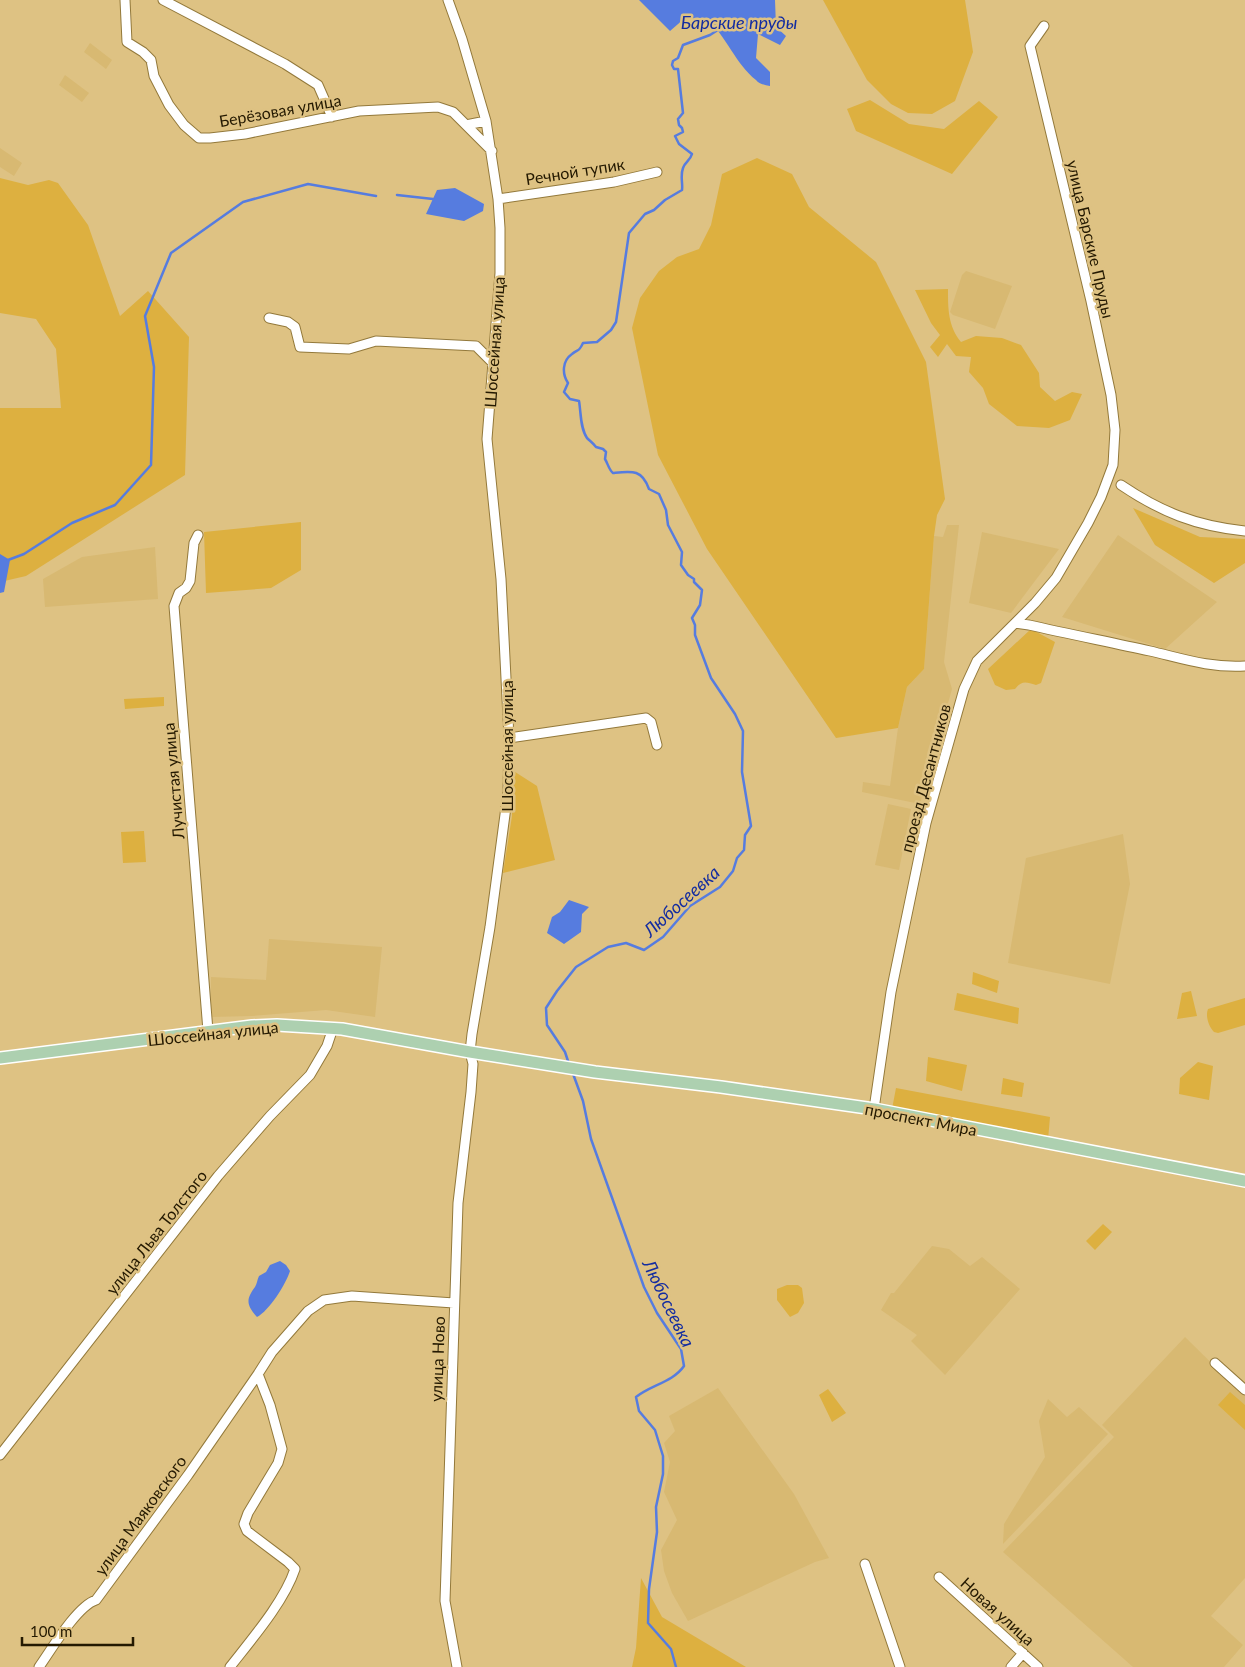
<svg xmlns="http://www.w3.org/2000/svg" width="1245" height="1667" font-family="Lato,sans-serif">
  <rect width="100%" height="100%" fill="#dec283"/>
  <!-- built -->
  <path fill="#d8b972" d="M90 43 112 60 106 69 84 52Z
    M65 75 89 93 82 102 59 85Z
    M0 148 22 163 14 176 0 167Z
    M966 271 1012 286 995 329 953 315 950 312 962 275Z
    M947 525H959L944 662 952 689 920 804 862 792 863 782 890 786 898 728 907 687 924 669 934 536 943 537Z
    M982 532 1059 549 1011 613 969 603Z
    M1118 535 1217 602 1165 649 1062 617Z
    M155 547 158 599 45 607 43 579 82 557Z
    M888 804 911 809 899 870 875 865Z
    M1123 834 1130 884 1110 984 1008 963 1026 858Z
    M269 939 382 947 375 1017 326 1010 252 1016 211 1017V977L266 980Z
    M932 1246 949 1249 970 1266 982 1257 1020 1289 945 1375 911 1341 917 1335 881 1310 891 1293H894Z
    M1185 1337 1245 1396V1578L1211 1616 1243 1645 1224 1667H1133L1003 1552 1114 1437 1102 1425Z
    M718 1388 794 1494 829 1558 815 1562 688 1621 672 1593 664 1571 661 1550 677 1520 664 1492 670 1462 664 1443 675 1431 669 1416Z
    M1048 1399 1067 1417 1079 1407 1108 1434 1003 1544 1004 1524 1045 1457 1039 1421Z"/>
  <!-- green -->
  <path fill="#ddb040" d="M823 0H965L973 52 955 101 932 114 908 113 891 104 867 80Z
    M870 100 909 124 944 129 979 101 998 117 952 174 856 131 847 109Z
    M757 158 792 174 809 207 876 262 926 362 945 499 937 515 934 536 924 669 907 687 898 728 836 738 707 549 658 455 632 328 640 298 659 271 677 257 699 249 711 225 722 174Z
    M0 178 28 185 49 180 58 183 88 225 120 316 148 291 189 337 185 475 26 576 0 582V408H61L56 349 36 319 0 313Z
    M948 289C948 309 948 326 961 342L976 336 1002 338 1021 345 1039 373 1040 387 1055 401 1072 392 1082 394 1070 420 1049 428 1017 426 989 404 983 388 969 372 971 357 956 356 947 344 938 357 930 347 940 335 931 323 915 290Z
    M1133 508 1200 537 1245 539V563L1214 583 1155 545Z
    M301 522V570L271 588 206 593 204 532Z
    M1031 629 1055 642 1041 683 1036 685C1026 682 1022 680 1015 689L1006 690 995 685 988 669Z
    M164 697V706L125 709 124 699Z
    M512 770 537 786 555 860 503 873 512 816Z
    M144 831 146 862 123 863 121 832Z
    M973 972 999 981 997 993 972 984Z
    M1191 991 1197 1016 1177 1019 1182 993Z
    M957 993 1019 1008 1018 1024 954 1010Z
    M1245 998V1025L1218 1033 1214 1032C1209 1027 1205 1016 1208 1009Z
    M928 1057 967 1065 962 1091 926 1081Z
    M1198 1062 1213 1066 1209 1100 1179 1094 1180 1078Z
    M1003 1078 1024 1083 1022 1097 1001 1094Z
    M896 1088 1050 1117 1048 1140 892 1109Z
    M1103 1224 1112 1232 1095 1250 1086 1241Z
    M787 1285H798L802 1288 804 1303 798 1313 790 1317 777 1300V1289Z
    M828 1389 846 1413 832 1422 819 1395Z
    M1230 1392 1245 1405V1430L1218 1405Z
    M641 1578 662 1617 746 1667H632L636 1648Z"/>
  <!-- water -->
  <path fill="#567cdf" d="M639 0H775L776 27 786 36 780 45 758 34 756 58 770 72V86C765 85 759 84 756 80 736 64 726 37 708 19L685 18 670 31Z
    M455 188 484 204 483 211 464 221 426 214 437 190Z
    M0 554 10 560 4 592 0 593Z
    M569 900 589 907 582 914 581 932 564 944 547 933 552 917 560 912Z
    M280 1261 286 1265 290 1271C286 1284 269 1311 257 1317 246 1305 246 1299 255 1287 257 1284 257 1280 259 1276L266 1272 270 1265Z"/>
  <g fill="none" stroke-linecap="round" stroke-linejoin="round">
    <!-- stream -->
    <path stroke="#567cdf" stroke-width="2.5" d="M397 195 433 199
      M8 560 24 554 72 523 115 505 151 465 154 367 145 316 171 253 243 202 308 184 376 196
      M569 1064 565 1052 547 1025 546 1008 557 991 576 967 608 947 626 943 644 950 663 937 690 906 720 887 733 871 737 858 744 850 745 835 751 826 742 772 743 731 735 714 711 678 695 635V625L692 618 700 605 702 590 694 582V579L688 575 681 565 682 552 668 525 666 510 659 494 649 489C642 469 632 471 613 473 609 470 608 464 605 459L606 452 603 449 596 447C593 443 590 441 587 438 580 428 581 412 579 401L570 399 564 392 568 383C562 374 562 361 572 354 578 349 579 352 583 343L597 342 611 330 616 322 629 233 645 214 654 210 665 200 682 190C683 183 680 176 683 168 685 162 690 161 692 154L679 144 675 136 683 132 682 128 679 125 678 119 683 113 678 69H674L672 65 673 61 678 58 683 45 710 35 721 28
      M572 1071 583 1101 591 1139 644 1287 657 1313 681 1349 684 1366C673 1382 651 1385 636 1397L639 1411 655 1430 663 1456V1474L656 1507 657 1532 649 1589 648 1623 671 1649 676 1667"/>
    <defs>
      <path id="minor" d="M125 0 127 42 143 52 151 60 154 76 169 105 184 125 199 138H210L245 134 359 111 438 107 453 112 492 151
        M163 0 285 64 318 85 332 117
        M448 0 462 39 486 121 498 199 500 228V273L487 439 501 579 509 738 508 792 490 927 472 1034 470 1052 473 1064 471 1092 458 1203 445 1601 457 1667
        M466 125 486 121
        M498 199 614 182 657 172
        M269 318 288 322 295 327 300 347 349 349 376 341 476 346 492 362
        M1121 485C1161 512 1196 526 1245 531
        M198 535 194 543 190 581 186 588 179 593 174 606 208 1031
        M1015 623 1029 625C1069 634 1109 642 1150 651 1184 659 1210 668 1245 666
        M509 738 646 718 651 722 657 745
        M874 1109 891 992 926 823 964 689 977 661 1035 603 1056 578 1088 523 1101 497 1113 465 1115 430 1111 395 1091 301 1030 46 1044 26
        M1215 1363 1245 1390
        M0 1455 218 1176 270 1116 310 1075 327 1046 333 1028
        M865 1564 900 1667
        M939 1577 1038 1667
        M39 1667C51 1650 77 1606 96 1600L188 1475 258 1374 272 1352 308 1311 324 1300 352 1296 454 1303
        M230 1667C251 1640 284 1602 295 1569L288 1562 247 1531 244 1524 248 1513 278 1463 282 1449 270 1405 258 1374
        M1011 1667 1023 1653"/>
      <path id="major" d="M0 1058 252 1026 277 1025 342 1029 470 1052 595 1072 721 1087 874 1109 1245 1181"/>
    </defs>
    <!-- minor casing -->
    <use href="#minor" stroke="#93793b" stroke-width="11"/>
    <!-- major casing -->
    <use href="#major" stroke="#fff" stroke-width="14"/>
    <!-- minor -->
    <use href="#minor" stroke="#fff" stroke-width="9"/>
    <!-- major -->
    <use href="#major" stroke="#add0b0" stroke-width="11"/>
  </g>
  <g text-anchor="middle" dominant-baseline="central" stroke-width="5" stroke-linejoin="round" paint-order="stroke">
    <!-- street labels -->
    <g font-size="16" fill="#241901" stroke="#dec283">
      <text transform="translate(280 110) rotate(-10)">Берёзовая улица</text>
      <text transform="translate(575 171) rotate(-9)">Речной тупик</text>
      <text transform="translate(1091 239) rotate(77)">улица Барские Пруды</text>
      <text transform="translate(494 342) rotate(-86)">Шоссейная улица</text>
      <text transform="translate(506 746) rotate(-90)">Шоссейная улица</text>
      <text transform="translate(925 778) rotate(-75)">проезд Десантников</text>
      <text transform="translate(173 781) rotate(-95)">Лучистая улица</text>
      <text transform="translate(213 1033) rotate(-6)">Шоссейная улица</text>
      <text transform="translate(921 1119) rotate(11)">проспект Мира</text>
      <text transform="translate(156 1232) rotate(-52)">улица Льва Толстого</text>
      <text transform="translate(437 1359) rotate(-88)">улица Ново</text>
      <text transform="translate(140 1515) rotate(-54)">улица Маяковского</text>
      <text transform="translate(998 1611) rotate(42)">Новая улица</text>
    </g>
    <!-- water labels -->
    <g font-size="18" font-style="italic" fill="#132ca0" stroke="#dec283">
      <text x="739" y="22">Барские пруды</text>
      <text transform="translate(681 901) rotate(-42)">Любосеевка</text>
      <text transform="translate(669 1303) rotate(64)">Любосеевка</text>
    </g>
  </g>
  <!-- scale -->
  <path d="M22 1637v8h111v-8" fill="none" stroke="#241901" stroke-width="2.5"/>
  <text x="30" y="1637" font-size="15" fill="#241901" stroke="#dec283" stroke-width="4" paint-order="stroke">100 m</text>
</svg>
